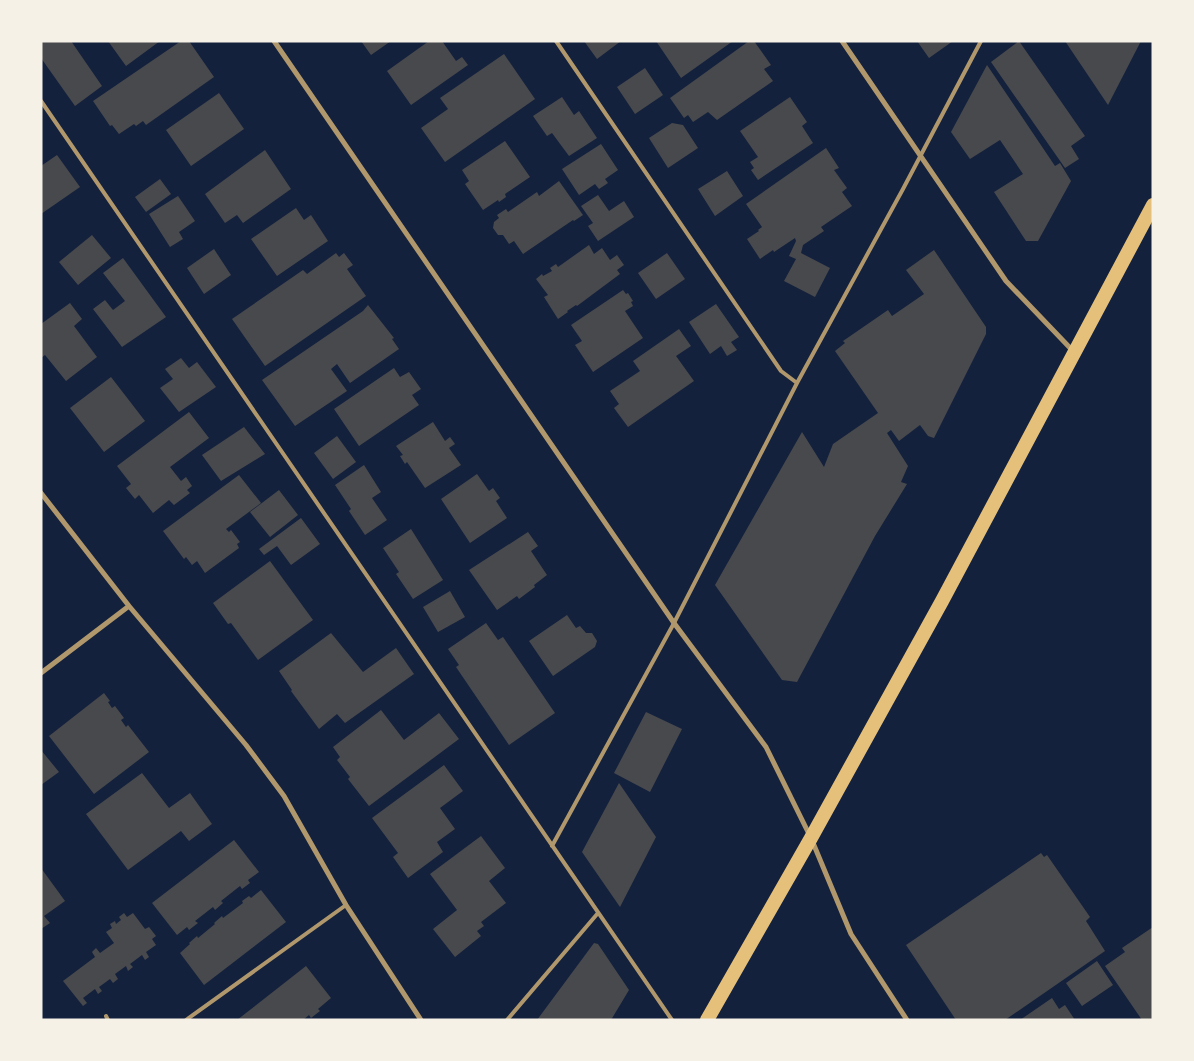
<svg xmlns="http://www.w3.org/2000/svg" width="1194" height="1061" font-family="Quicksand,sans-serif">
  <rect width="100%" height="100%" fill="#14213d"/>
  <!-- building -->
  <path fill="#48494c" d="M41 41H71L102 86 75 106 41 58Z
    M108 41H160L126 66Z
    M181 41H189L214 77 146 125 143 121 136 126 134 124 119 134 112 125 110 126 93 101Z
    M361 41H391L371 55Z
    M429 41H442L456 61 462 57 468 65 411 105 387 71Z
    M584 41H621L597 59Z
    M656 41H733L681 78Z
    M749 41H754L771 65 764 69 773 81 717 120 708 112 693 122 688 115 684 118 670 98Z
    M917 41H953L929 58Z
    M1019 41 1085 136 1071 146 1079 159 1065 168 991 62Z
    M1065 41H1141L1108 105Z
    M504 54 535 99 445 162 421 128 448 109 440 98Z
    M987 65 1055 166 1060 163 1071 181 1038 241H1026L994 192 1023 174 1000 140 970 159 951 132Z
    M645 68 663 95 635 114 617 87Z
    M219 93 244 129 191 166 166 130Z
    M562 97 574 115 579 111 597 138 569 156 552 133 547 136 533 116Z
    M790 97 807 122 802 126 813 143 758 180 751 170 754 168 750 162 758 157 740 131Z
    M672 123 683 125 698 148 668 168 649 138Z
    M505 141 530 177 505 194 506 197 499 202 498 200 483 210 465 184 469 181 462 170Z
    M601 144 618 170 605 179 608 183 599 189 595 184 579 195 562 169Z
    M826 148 839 168 834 170 847 188 842 192 852 206 821 227 824 231 803 245 801 253 830 268 815 297 784 281 796 259 789 256 796 241 795 238 774 252 773 250 760 259 747 239 759 231 758 230 762 227 746 204Z
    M265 150 291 189 243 223 237 215 225 223 205 194Z
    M57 155 80 187 41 214V166Z
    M727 171 743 196 715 216 698 189Z
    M160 179 171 194 146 212 135 197Z
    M559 181 583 215 574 221 573 220 523 254 514 241 509 244 503 235H498L493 228 494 222 499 218 497 215 506 209 508 212 537 192 539 196Z
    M598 195 609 211 624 201 634 217 598 241 588 226 593 223 581 206Z
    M178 196 195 221 179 232 183 239 170 247 149 214Z
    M296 208 304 220 311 215 328 241 277 276 251 239Z
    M92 235 111 258 78 285 59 262Z
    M589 245 594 254 602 248 610 260 617 255 624 265 617 270 620 274 577 306 576 305 567 311 568 312 558 319 544 297 548 295 536 279 542 274 543 276 552 271 550 268 556 264 558 267Z
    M214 249 231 275 204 294 187 268Z
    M934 250 986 327V334L934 438 928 436 920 425 899 441 891 430 887 433 908 466 901 482 907 484 875 536 797 682 782 680 715 585 802 432 824 467 833 444 878 413 835 351 845 343 843 341 888 310 892 316 924 294 906 270Z
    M336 253 339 257 344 253 353 265 347 269 366 296 265 366 232 319 303 270 307 274Z
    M667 253 685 279 656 299 638 273Z
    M123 258 166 317 122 347 93 309 105 300 113 310 125 301 103 273Z
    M623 290 626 294 628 293 633 301 631 302 633 306 625 311 643 338 593 372 575 345 582 341 571 325Z
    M70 303 82 319 74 326 97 357 66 381 45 355 41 358V324Z
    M716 304 739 337 731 342 737 350 727 356 721 346 710 354 689 322Z
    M368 305 394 338 392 339 399 349 350 383 337 364 331 369 347 391 295 426 262 380 363 311Z
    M679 329 691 346 676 356 694 381 628 427 614 408 619 404 610 391 640 371 633 361Z
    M181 358 189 368 197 362 216 387 179 412 160 388 173 379 165 369Z
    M394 368 400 377 409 372 421 389 412 395 419 405 359 446 334 409Z
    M111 377 145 421 104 452 70 408Z
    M189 412 209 438 170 467 181 481 186 477 192 486 187 490 190 493 174 505 169 500 153 513 139 495 135 499 126 488 131 484 117 466Z
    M433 422 445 441 450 437 455 444 449 448 461 465 425 488 407 462 405 464 400 456 403 455 396 446Z
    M244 427 265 454 221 481 202 455Z
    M337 436 356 462 333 479 314 453Z
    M364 465 381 492 372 498 387 520 365 535 349 511 351 509 335 485Z
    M477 474 489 491 493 488 500 498 496 501 507 518 470 543 441 499Z
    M239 475 261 503 226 529 229 532 231 530 240 542 237 544 239 548 205 573 197 561 192 565 186 557 184 559 163 531Z
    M279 490 298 515 270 537 250 512Z
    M301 518 320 544 291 565 277 546 264 555 259 549Z
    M411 529 443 580 413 599 396 574 399 572 383 548Z
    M528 532 538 546 531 551 547 575 534 585 535 587 519 599 517 596 497 610 469 570Z
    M270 561 313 620 258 660 231 623 228 624 213 603Z
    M450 591 465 617 438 632 423 607Z
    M567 615 576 628 580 626 586 633H592L597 641 595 647 553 676 529 641Z
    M486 623 498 640 503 637 555 713 509 745 456 667 459 665 448 649Z
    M331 633 363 672 396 648 414 674 345 723 337 714 319 729 291 691 292 690 279 671Z
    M104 693 110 701 108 702 112 708 115 706 124 718 121 720 126 727 128 725 149 752 94 794 49 736Z
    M381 710 404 740 439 713 459 739 369 806 348 779 350 777 337 760 340 757 333 747Z
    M646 712 682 729 650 792 614 773Z
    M41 750 59 772 41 785Z
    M444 765 463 791 440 808 455 829 437 842 443 852 408 878 393 857 398 853 372 818Z
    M142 773 169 808 190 793 212 824 189 841 181 831 128 870 86 814Z
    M619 783 656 837 620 907 582 852Z
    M481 836 505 868 489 881 506 903 481 922 484 926 477 931 481 936 455 957 433 929 457 910 430 874Z
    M234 840 259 872 248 880 250 883 242 889 240 886 221 901 223 903 215 910 213 907 195 921 198 923 189 930 187 927 177 935 152 903Z
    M1041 853 1044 857 1047 855 1090 917 1086 921 1105 951 1005 1020H956L906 945Z
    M41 868 65 901 44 916 50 923 41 929Z
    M261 890 286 922 204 985 180 953 190 944 189 943 197 936 198 938 215 924 214 923 222 916 223 918 243 903 242 901 249 896 251 898Z
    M124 913 127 917 133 913 145 929 149 927 156 936 152 939 156 945 146 952 149 957 145 960 142 955 130 964 133 967 128 971 126 966 115 974 118 979 113 983 110 979 99 987 102 991 98 994 95 989 83 998 87 1003 83 1006 63 981 95 957 92 952 96 948 100 953 114 943 106 932 112 928 110 924 115 921 116 924 121 920 119 917Z
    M1153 927V1020H1142L1105 966 1125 952 1122 948Z
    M594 943 598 944 629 990 611 1020H537Z
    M1097 961 1113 985 1082 1006 1066 983Z
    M306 966 331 998 318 1009 320 1011 311 1018 309 1015 303 1020H237Z
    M1052 998 1059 1009 1065 1005 1075 1020H1020Z"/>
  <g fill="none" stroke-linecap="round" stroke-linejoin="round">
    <!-- service -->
    <path stroke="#b1986c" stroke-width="4" d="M556 41 781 371 797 383
      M41 101 672 1020
      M552 846 674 623 797 383 903 189 981 41
      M106 1016 108 1020
      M186 1020 346 905
      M507 1020 598 913"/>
    <!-- minor -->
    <path stroke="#b1986c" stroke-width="5" d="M274 41 674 623 766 747 811 838 851 934 907 1020
      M842 41 1006 281 1073 351
      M41 493 129 606 246 745 284 796 346 905 421 1020
      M41 673 129 606"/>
    <!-- trunk -->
    <path stroke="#e5c07b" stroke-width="14" d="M707 1020 811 838 942 601 1153 205"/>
  </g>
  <!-- border -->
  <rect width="1194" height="1061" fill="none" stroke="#f6f1e7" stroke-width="85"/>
</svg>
